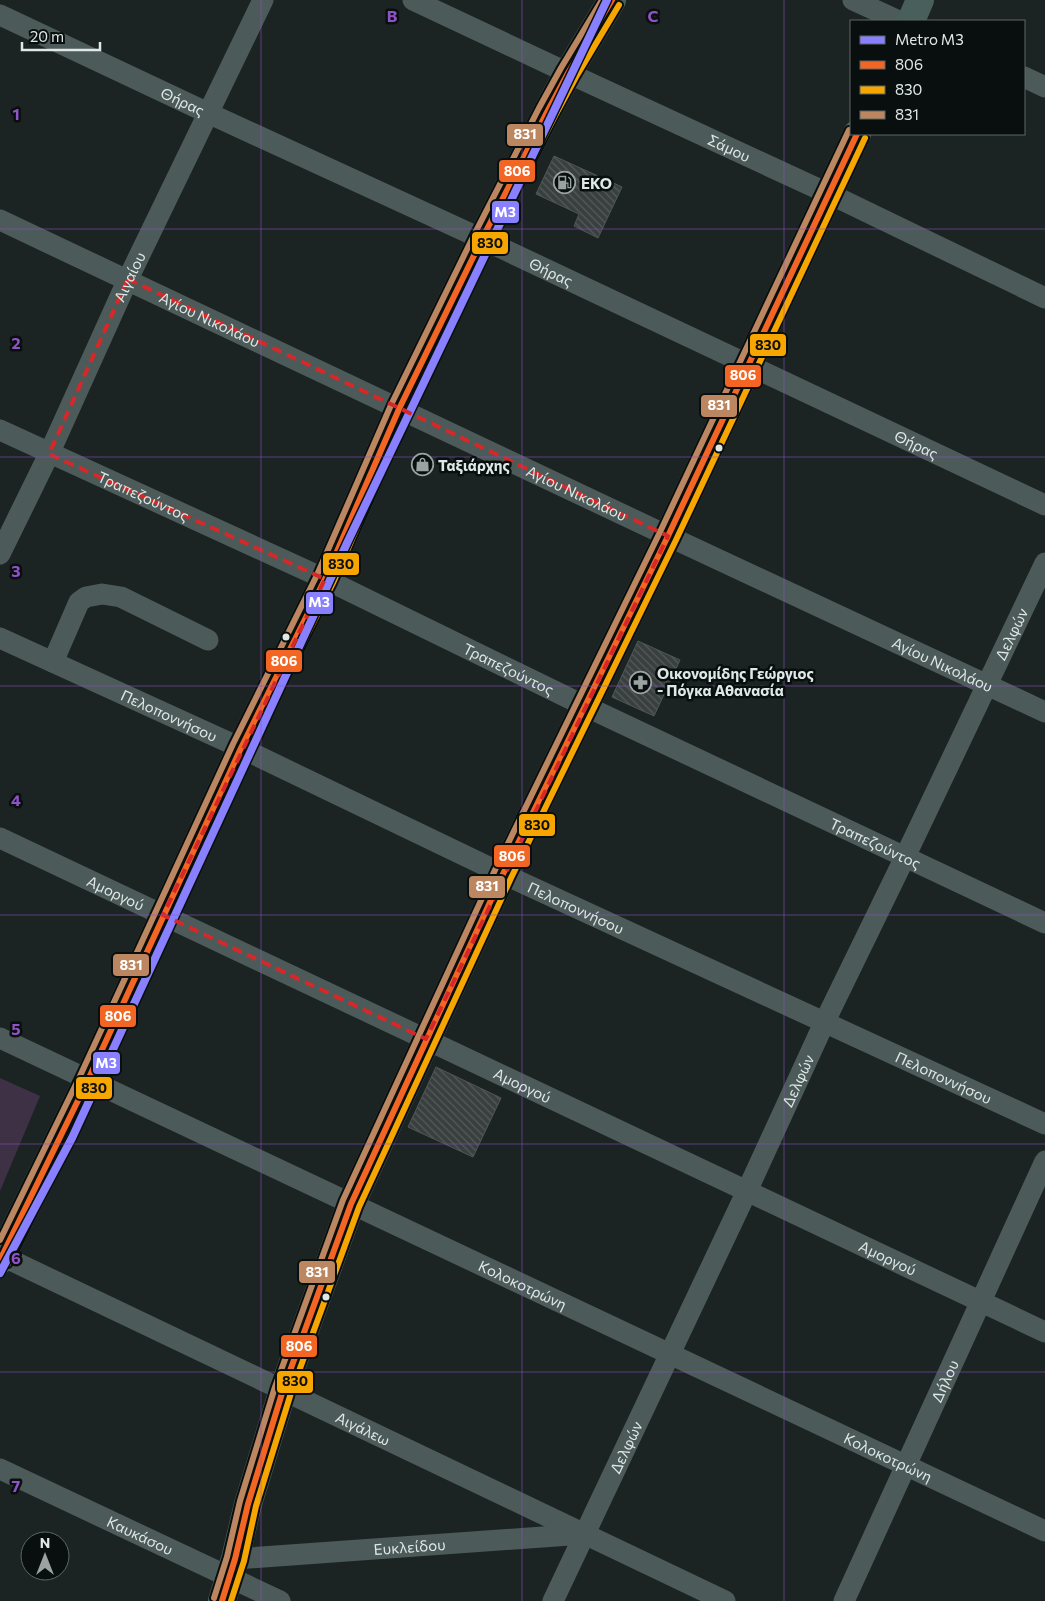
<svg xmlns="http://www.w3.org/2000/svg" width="1045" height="1601" font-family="Commissioner,sans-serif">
  <defs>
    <pattern id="building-back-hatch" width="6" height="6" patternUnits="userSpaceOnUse" patternTransform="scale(1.25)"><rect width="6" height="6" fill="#383f3e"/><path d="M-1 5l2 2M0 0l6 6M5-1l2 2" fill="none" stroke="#545b5a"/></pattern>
  </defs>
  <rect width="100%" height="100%" fill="#1c2423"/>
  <!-- green -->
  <path fill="#3f3145" d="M0 1078 40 1096 0 1191Z"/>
  <!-- building -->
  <path fill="url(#building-back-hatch)" stroke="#4f5654" d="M554 156 622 187 598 238 574 226 579 214 536 194Z
    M638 641 680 660 654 716 612 697Z
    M436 1067 501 1098 473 1157 408 1127Z"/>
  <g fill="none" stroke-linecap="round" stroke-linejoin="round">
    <!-- street -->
    <g stroke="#4c5b5a" stroke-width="21">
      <path id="s1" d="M413 0 568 73 838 198 1045 298"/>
      <path d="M853 0 899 21"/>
      <path id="s2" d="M0 15 208 113 482 239 1045 505"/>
      <path d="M1024 77 1045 87"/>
      <path id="s3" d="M0 220 668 536 1045 712"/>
      <path id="s4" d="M0 430 325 579 585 706 1045 923"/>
      <path id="s5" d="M0 554 49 454 128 279 263 0"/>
      <path id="s6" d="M0 638 241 748 503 874 1045 1124"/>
      <path d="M53 662 79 602 86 597 102 594 121 597 208 640"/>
      <path id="s7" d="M0 838 1045 1332"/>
      <path id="s8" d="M0 1038 1045 1531"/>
      <path id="s9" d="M2 1256 725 1601"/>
      <path id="s10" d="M0 1469 280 1601"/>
      <path id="s11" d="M235 1559 584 1534"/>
      <path id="s12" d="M553 1601 747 1191 825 1021 905 857 1045 563"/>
      <path id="s13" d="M844 1601 1045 1161"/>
    </g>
    <!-- secondary -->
    <path stroke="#495f5c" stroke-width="28" d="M911 21 920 0
      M0 1260 88 1080 241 748 325 579 399 409 482 239 547 112 568 73 612 0
      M222 1601 235 1559 248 1504 283 1390 351 1204 503 874 668 536 857 134"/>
    <defs>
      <path id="bus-1" d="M0 1260 88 1080 241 748 325 579 399 409 482 239 547 112 568 73 612 0
        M222 1601 235 1559 248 1504 283 1390 351 1204 503 874 668 536 857 134"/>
      <path id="bus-2" d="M8 1264 96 1084 249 752 333 583 407 413 490 243 555 116 576 77 619 5
        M231 1601 244 1561 256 1506 291 1393 359 1207 511 878 676 540 865 138"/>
      <path id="bus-3" d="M0 1240 80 1076 233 744 317 575 391 405 474 235 539 108 561 68 602 0
        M214 1598 227 1557 240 1501 275 1387 343 1200 495 870 660 532 849 130"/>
    </defs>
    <!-- bus-1 casing -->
    <use href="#bus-1" stroke="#090f0e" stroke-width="10"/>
    <!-- bus-2 casing -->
    <use href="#bus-2" stroke="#090f0e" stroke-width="10"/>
    <!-- bus-3 casing -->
    <use href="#bus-3" stroke="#090f0e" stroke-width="10"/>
    <!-- bus-1 -->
    <use href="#bus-1" stroke="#f26522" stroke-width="6"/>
    <!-- bus-2 -->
    <use href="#bus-2" stroke="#f7a600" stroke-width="6"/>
    <!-- bus-3 -->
    <use href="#bus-3" stroke="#bb8660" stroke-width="6"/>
    <defs>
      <path id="metro-1" d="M0 1273 72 1138 348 541 607 0"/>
    </defs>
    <!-- metro-1 casing -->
    <use href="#metro-1" stroke="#090f0e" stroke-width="11"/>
    <!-- metro-1 -->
    <use href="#metro-1" stroke="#8880ff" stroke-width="8"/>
  </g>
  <!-- marked area -->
  <path fill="none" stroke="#d62828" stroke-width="4" stroke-dasharray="10 6" stroke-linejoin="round" d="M128 279 668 536 426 1039 163 915 325 579 49 454Z"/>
  <!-- grid -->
  <path fill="none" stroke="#8f52c7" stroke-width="1" stroke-opacity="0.55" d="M261 0V1601M522 0V1601M784 0V1601M0 229H1045M0 457H1045M0 686H1045M0 915H1045M0 1144H1045M0 1372H1045"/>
  <!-- icons -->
  <defs>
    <symbol id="fuel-ring" viewBox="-11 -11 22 22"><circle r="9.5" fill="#090f0e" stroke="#9aa3a2" stroke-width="1.5"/><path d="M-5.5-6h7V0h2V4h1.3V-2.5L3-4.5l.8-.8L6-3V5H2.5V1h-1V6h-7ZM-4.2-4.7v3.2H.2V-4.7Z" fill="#9aa3a2"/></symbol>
    <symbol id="shop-ring" viewBox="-11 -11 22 22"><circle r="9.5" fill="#090f0e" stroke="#9aa3a2" stroke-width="1.5"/><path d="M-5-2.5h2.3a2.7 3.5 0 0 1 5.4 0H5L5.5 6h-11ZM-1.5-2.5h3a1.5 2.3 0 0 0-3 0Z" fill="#9aa3a2"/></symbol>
    <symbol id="pharmacy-ring" viewBox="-11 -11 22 22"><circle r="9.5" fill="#090f0e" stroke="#9aa3a2" stroke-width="1.5"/><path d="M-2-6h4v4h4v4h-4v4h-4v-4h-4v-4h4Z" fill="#9aa3a2"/></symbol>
  </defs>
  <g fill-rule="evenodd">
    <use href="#fuel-ring" x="552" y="170" width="25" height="25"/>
    <use href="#shop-ring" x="410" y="452" width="25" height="25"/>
    <use href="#pharmacy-ring" x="628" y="670" width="25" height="25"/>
  </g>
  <!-- markers -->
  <g fill="#dee8e6" stroke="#090f0e" stroke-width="2">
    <circle cx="719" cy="448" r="4.5"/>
    <circle cx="286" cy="637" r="4.5"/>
    <circle cx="326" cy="1297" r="4.5"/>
  </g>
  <g text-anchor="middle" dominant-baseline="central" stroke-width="5" stroke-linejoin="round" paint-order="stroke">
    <!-- street labels -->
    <g font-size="15" fill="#dee8e6" stroke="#090f0e">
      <text stroke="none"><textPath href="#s2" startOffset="202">Θήρας</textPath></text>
      <text stroke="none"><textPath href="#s1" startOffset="349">Σάμου</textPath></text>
      <text stroke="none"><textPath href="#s2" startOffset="608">Θήρας</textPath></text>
      <text stroke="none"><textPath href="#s5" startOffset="306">Αιγαίου</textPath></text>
      <text stroke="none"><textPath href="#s3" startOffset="232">Αγίου Νικολάου</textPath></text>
      <text stroke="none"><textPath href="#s2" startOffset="1012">Θήρας</textPath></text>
      <text stroke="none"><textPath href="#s3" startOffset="638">Αγίου Νικολάου</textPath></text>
      <text stroke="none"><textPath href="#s4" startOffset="158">Τραπεζούντος</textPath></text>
      <text stroke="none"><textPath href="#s12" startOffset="1070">Δελφών</textPath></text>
      <text stroke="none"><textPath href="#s3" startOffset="1042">Αγίου Νικολάου</textPath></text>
      <text stroke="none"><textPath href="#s4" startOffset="562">Τραπεζούντος</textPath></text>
      <text stroke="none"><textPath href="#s6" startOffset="186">Πελοποννήσου</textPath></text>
      <text stroke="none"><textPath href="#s4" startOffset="968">Τραπεζούντος</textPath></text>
      <text stroke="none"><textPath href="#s7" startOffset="128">Αμοργού</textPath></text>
      <text stroke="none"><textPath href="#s6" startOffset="636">Πελοποννήσου</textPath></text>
      <text stroke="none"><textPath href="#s6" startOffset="1041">Πελοποννήσου</textPath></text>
      <text stroke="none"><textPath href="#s12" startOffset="575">Δελφών</textPath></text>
      <text stroke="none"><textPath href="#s7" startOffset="578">Αμοργού</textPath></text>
      <text stroke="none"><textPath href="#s7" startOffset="982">Αμοργού</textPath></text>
      <text stroke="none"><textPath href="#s8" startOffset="578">Κολοκοτρώνη</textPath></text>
      <text stroke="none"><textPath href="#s13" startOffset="242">Δήλου</textPath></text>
      <text stroke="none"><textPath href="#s9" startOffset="400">Αιγάλεω</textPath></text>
      <text stroke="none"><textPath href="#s12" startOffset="170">Δελφών</textPath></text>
      <text stroke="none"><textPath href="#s8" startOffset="982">Κολοκοτρώνη</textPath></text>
      <text stroke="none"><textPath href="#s10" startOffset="155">Καυκάσου</textPath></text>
      <text stroke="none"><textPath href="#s11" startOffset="175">Ευκλείδου</textPath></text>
    </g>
    <!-- poi labels -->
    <g font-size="15" font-weight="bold" fill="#dee8e6" stroke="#090f0e" text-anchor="start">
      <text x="581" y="183">EKO</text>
      <text x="438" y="465">Ταξιάρχης</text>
      <text x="657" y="673">Οικονομίδης Γεώργιος<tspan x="657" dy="17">- Πόγκα Αθανασία</tspan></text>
    </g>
  </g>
  <g font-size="16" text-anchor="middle" font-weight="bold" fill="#8f52c7" stroke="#090f0e" stroke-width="5" stroke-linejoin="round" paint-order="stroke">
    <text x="392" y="22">B</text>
    <text x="653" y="22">C</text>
    <text x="16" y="120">1</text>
    <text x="16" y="349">2</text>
    <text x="16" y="577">3</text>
    <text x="16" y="806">4</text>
    <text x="16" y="1035">5</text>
    <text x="16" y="1264">6</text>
    <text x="16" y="1492">7</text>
  </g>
  <g stroke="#090f0e" stroke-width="2">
    <rect x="506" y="123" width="38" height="24" rx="5" fill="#bb8660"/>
    <rect x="498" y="159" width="38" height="24" rx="5" fill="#f26522"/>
    <rect x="491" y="200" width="29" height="24" rx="5" fill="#8880ff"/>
    <rect x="471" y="231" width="38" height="24" rx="5" fill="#f7a600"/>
    <rect x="749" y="333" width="38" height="24" rx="5" fill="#f7a600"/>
    <rect x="724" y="364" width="38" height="24" rx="5" fill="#f26522"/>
    <rect x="700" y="394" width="38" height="24" rx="5" fill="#bb8660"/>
    <rect x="322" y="552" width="38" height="24" rx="5" fill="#f7a600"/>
    <rect x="305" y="591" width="29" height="24" rx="5" fill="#8880ff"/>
    <rect x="265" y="649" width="38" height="24" rx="5" fill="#f26522"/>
    <rect x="518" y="813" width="38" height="24" rx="5" fill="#f7a600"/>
    <rect x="493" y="844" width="38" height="24" rx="5" fill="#f26522"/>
    <rect x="468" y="875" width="38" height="24" rx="5" fill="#bb8660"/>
    <rect x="112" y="953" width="38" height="24" rx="5" fill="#bb8660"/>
    <rect x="99" y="1004" width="38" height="24" rx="5" fill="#f26522"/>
    <rect x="92" y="1051" width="29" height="24" rx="5" fill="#8880ff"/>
    <rect x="75" y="1076" width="38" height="24" rx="5" fill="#f7a600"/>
    <rect x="298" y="1260" width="38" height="24" rx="5" fill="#bb8660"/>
    <rect x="280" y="1334" width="38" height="24" rx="5" fill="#f26522"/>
    <rect x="276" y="1370" width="38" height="24" rx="5" fill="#f7a600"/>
  </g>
  <g font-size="14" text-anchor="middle" font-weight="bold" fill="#fff">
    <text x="525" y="139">831</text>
    <text x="517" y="176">806</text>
    <text x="505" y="217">Μ3</text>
    <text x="743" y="380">806</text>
    <text x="719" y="410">831</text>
    <text x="319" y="607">Μ3</text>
    <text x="284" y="666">806</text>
    <text x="512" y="861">806</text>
    <text x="487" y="891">831</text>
    <text x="131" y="970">831</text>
    <text x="118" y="1021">806</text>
    <text x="106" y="1068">Μ3</text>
    <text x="317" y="1277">831</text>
    <text x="299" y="1351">806</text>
  </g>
  <g font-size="14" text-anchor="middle" font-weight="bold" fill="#111">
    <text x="490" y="248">830</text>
    <text x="768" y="350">830</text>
    <text x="341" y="569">830</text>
    <text x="537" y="830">830</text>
    <text x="94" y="1093">830</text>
    <text x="295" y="1386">830</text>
  </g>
  <!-- legend -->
  <rect x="850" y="20" width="175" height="115" fill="#090f0e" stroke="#5e6664"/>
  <rect x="860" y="36" width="25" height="8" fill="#8880ff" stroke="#5e6664"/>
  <text x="895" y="45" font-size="15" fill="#dee8e6">Metro Μ3</text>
  <rect x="860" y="61" width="25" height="8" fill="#f26522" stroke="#5e6664"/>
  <text x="895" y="70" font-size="15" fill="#dee8e6">806</text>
  <rect x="860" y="86" width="25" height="8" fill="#f7a600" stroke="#5e6664"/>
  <text x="895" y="95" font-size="15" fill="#dee8e6">830</text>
  <rect x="860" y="111" width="25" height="8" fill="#bb8660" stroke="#5e6664"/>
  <text x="895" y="120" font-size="15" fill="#dee8e6">831</text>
  <!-- north arrow -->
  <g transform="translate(45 1556)"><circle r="24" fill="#090f0e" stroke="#5e6664"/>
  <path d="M0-4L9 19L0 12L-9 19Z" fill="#9aa3a2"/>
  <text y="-8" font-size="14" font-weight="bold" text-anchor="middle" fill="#dee8e6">N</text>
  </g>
  <!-- scale -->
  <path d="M22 42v8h78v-8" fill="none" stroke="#dee8e6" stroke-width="2.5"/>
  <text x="30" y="42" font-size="15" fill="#dee8e6" stroke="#090f0e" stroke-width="4" paint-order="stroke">20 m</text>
</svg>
